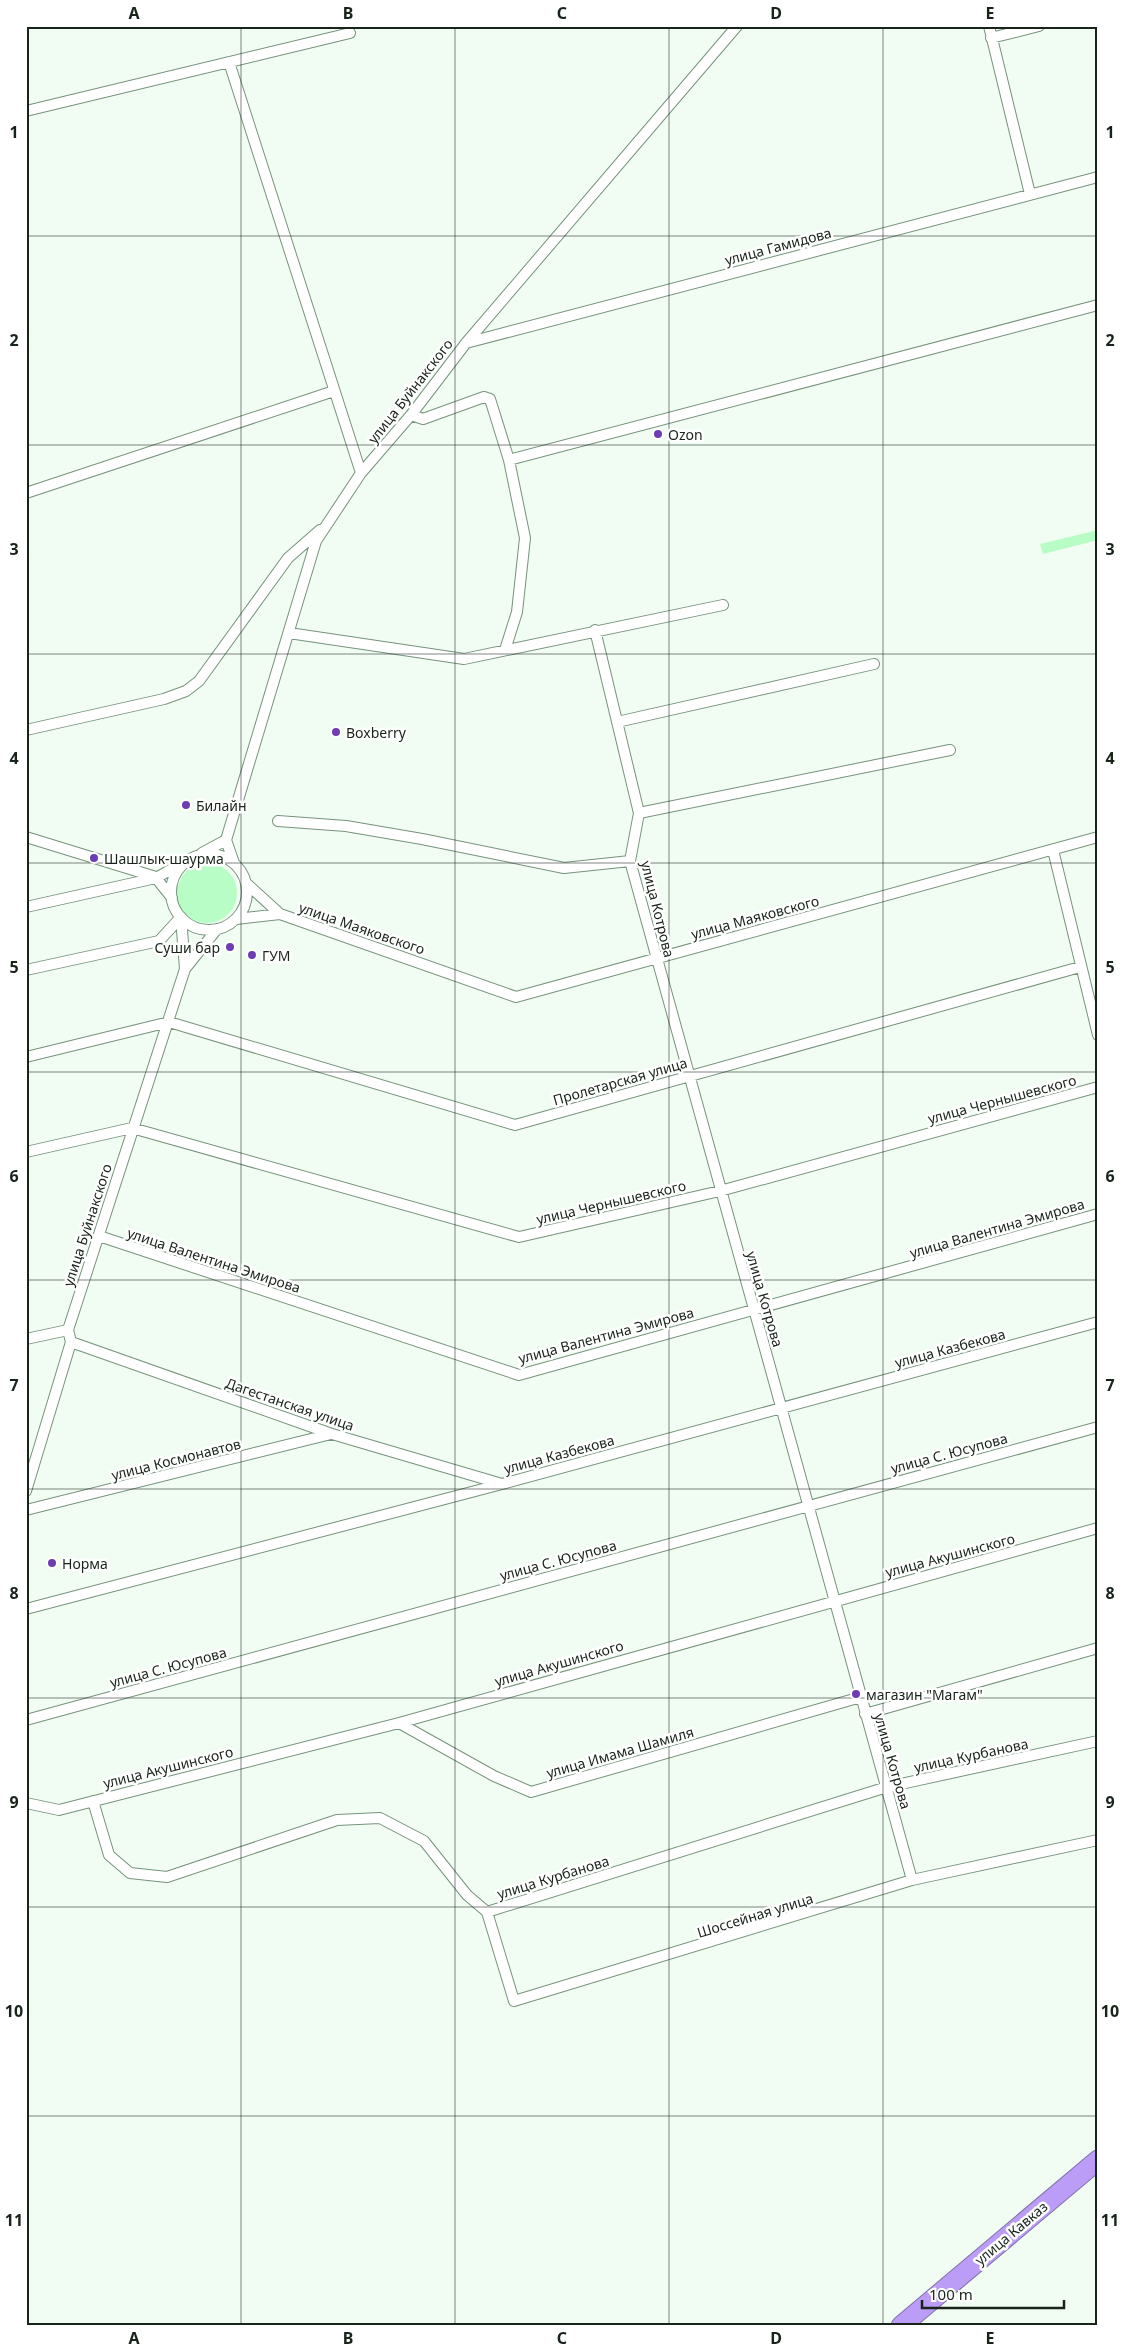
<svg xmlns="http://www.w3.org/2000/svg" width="1124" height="2352" font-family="'Noto Sans',sans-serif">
  <rect width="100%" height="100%" fill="#f1fdf3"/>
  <!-- green -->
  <path fill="#b8fdc5" d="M1098 530V540L1043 554 1040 544Z
    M177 893a30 30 0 1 1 60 0a30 30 0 1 1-60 0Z"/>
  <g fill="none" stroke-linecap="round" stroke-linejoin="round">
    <defs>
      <path id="street" d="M989 26 1030 194
        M991 38 1039 26
        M229 62 361 473
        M26 111 350 33
        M466 343 1098 177
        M411 415 423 419 484 397 490 399 509 460 525 538 517 612 505 650
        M509 460 1098 305
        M26 493 334 391
        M595 630 639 813 630 861 912 1880
        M289 633 464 659 723 605
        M617 722 874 664
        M26 730 164 699 186 691 199 681 288 558 320 530
        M639 813 950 750
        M278 821 346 826 422 839 564 868 630 861
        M26 837 156 877
        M226 840 316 541 361 473 411 415 466 343 737 26
        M226 840 234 863
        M1053 850 1098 1035
        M202 853 226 840
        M171 892a38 38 0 1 1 76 0a38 38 0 1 1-76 0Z
        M156 878 172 898
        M26 907 156 878 181 864
        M280 914 516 997 1098 837
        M236 919 280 914 246 883
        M185 969 217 929
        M26 970 159 941 181 917
        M26 1057 169 1022 515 1125 1080 967
        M26 1152 132 1128 519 1237 720 1191 1098 1087
        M99 1236 519 1375 1098 1214
        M26 1339 68 1330
        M71 1342 332 1434 502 1484
        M26 1491 71 1342 68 1330 185 969 181 917
        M26 1510 331 1434
        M26 1609 502 1484 1098 1322
        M865 1714 1098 1648
        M26 1720 1098 1427
        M399 1723 494 1776 531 1792 861 1697
        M93 1801 109 1855 130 1873 167 1877 337 1820 380 1818 424 1841 467 1895 487 1912 887 1787 1098 1741
        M26 1803 59 1810 399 1723 1098 1528
        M487 1912 514 2001 912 1880 1098 1840"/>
      <path id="highway" d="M901 2326 1098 2160"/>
    </defs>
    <!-- street casing -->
    <use href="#street" stroke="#76937b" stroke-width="12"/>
    <!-- highway casing -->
    <use href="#highway" stroke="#8272aa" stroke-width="21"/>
    <!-- street -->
    <use href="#street" stroke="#fff" stroke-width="10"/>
    <!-- highway -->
    <use href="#highway" stroke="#bb9cf7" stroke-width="19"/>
  </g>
  <!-- grid -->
  <path fill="none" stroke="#18231a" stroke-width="1" stroke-opacity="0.55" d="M241 26V2326M455 26V2326M669 26V2326M883 26V2326M26 236H1098M26 445H1098M26 654H1098M26 863H1098M26 1072H1098M26 1280H1098M26 1489H1098M26 1698H1098M26 1907H1098M26 2116H1098"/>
  <!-- markers -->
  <g fill="#6e3cb3" stroke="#fff" stroke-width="2">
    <circle cx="658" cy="434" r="5"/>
    <circle cx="336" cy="732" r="5"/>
    <circle cx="186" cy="805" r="5"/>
    <circle cx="94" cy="858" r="5"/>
    <circle cx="230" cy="947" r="5"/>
    <circle cx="252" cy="955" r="5"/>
    <circle cx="52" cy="1563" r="5"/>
    <circle cx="856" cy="1694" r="5"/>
  </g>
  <g text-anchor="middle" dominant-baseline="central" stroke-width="5" stroke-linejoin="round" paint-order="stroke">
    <!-- street labels -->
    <g font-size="14" fill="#18231a" stroke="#fff">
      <text transform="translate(778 246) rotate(-15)">улица Гамидова</text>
      <text transform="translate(410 391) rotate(-52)">улица Буйнакского</text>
      <text transform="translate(658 909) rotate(76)">улица Котрова</text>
      <text transform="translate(755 917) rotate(-15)">улица Маяковского</text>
      <text transform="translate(362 928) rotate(19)">улица Маяковского</text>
      <text transform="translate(620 1081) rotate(-16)">Пролетарская улица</text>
      <text transform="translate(1002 1099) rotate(-15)">улица Чернышевского</text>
      <text transform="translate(611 1202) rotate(-13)">улица Чернышевского</text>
      <text transform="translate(87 1225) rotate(-72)">улица Буйнакского</text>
      <text transform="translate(997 1228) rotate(-16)">улица Валентина Эмирова</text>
      <text transform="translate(214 1260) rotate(18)">улица Валентина Эмирова</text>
      <text transform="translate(765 1299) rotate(74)">улица Котрова</text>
      <text transform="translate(606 1335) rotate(-15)">улица Валентина Эмирова</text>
      <text transform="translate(950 1348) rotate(-15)">улица Казбекова</text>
      <text transform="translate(290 1404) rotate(19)">Дагестанская улица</text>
      <text transform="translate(949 1453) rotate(-15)">улица С. Юсупова</text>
      <text transform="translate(559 1454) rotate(-15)">улица Казбекова</text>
      <text transform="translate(176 1459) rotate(-14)">улица Космонавтов</text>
      <text transform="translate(950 1555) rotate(-15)">улица Акушинского</text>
      <text transform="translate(558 1560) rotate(-15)">улица С. Юсупова</text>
      <text transform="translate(559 1663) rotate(-16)">улица Акушинского</text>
      <text transform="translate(168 1667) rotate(-15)">улица С. Юсупова</text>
      <text transform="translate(620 1752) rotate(-16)">улица Имама Шамиля</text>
      <text transform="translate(971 1755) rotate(-12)">улица Курбанова</text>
      <text transform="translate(893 1761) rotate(74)">улица Котрова</text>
      <text transform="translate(168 1767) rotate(-14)">улица Акушинского</text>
      <text transform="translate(553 1877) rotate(-17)">улица Курбанова</text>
      <text transform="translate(755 1915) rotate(-17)">Шоссейная улица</text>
      <text transform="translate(1011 2233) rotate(-40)">улица Кавказ</text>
    </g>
    <!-- poi labels -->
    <g font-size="14" fill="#18231a" stroke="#fff" text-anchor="start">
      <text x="668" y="434">Ozon</text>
      <text x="346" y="732">Boxberry</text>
      <text x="196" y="805">Билайн</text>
      <text x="104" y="858">Шашлык-шаурма</text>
      <text x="220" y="947" text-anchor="end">Суши бар</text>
      <text x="262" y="955">ГУМ</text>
      <text x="62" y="1563">Норма</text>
      <text x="866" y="1694">магазин "Магам"</text>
    </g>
  </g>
  <!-- border -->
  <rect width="1124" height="2352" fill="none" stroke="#ffffff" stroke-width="55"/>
  <!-- scale -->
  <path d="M922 2300v8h142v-8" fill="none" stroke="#18231a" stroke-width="2.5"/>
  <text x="929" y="2300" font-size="15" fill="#18231a" stroke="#ffffff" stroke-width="4" paint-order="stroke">100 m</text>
  <rect x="28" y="28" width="1068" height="2296" fill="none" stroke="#18231a" stroke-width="2"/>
  <g font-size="16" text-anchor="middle" font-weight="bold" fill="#18231a">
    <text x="134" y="19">A</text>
    <text x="348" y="19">B</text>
    <text x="562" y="19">C</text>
    <text x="776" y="19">D</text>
    <text x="990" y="19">E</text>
    <text x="14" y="138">1</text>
    <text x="1110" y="138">1</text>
    <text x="14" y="346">2</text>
    <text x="1110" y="346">2</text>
    <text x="14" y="555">3</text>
    <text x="1110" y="555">3</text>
    <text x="14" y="764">4</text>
    <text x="1110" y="764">4</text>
    <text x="14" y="973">5</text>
    <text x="1110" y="973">5</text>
    <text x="14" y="1182">6</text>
    <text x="1110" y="1182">6</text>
    <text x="14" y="1391">7</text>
    <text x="1110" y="1391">7</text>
    <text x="14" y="1599">8</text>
    <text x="1110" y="1599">8</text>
    <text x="14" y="1808">9</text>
    <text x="1110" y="1808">9</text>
    <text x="14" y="2017">10</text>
    <text x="1110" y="2017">10</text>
    <text x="14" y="2226">11</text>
    <text x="1110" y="2226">11</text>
    <text x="134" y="2344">A</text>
    <text x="348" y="2344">B</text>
    <text x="562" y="2344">C</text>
    <text x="776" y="2344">D</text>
    <text x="990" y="2344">E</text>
  </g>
</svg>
